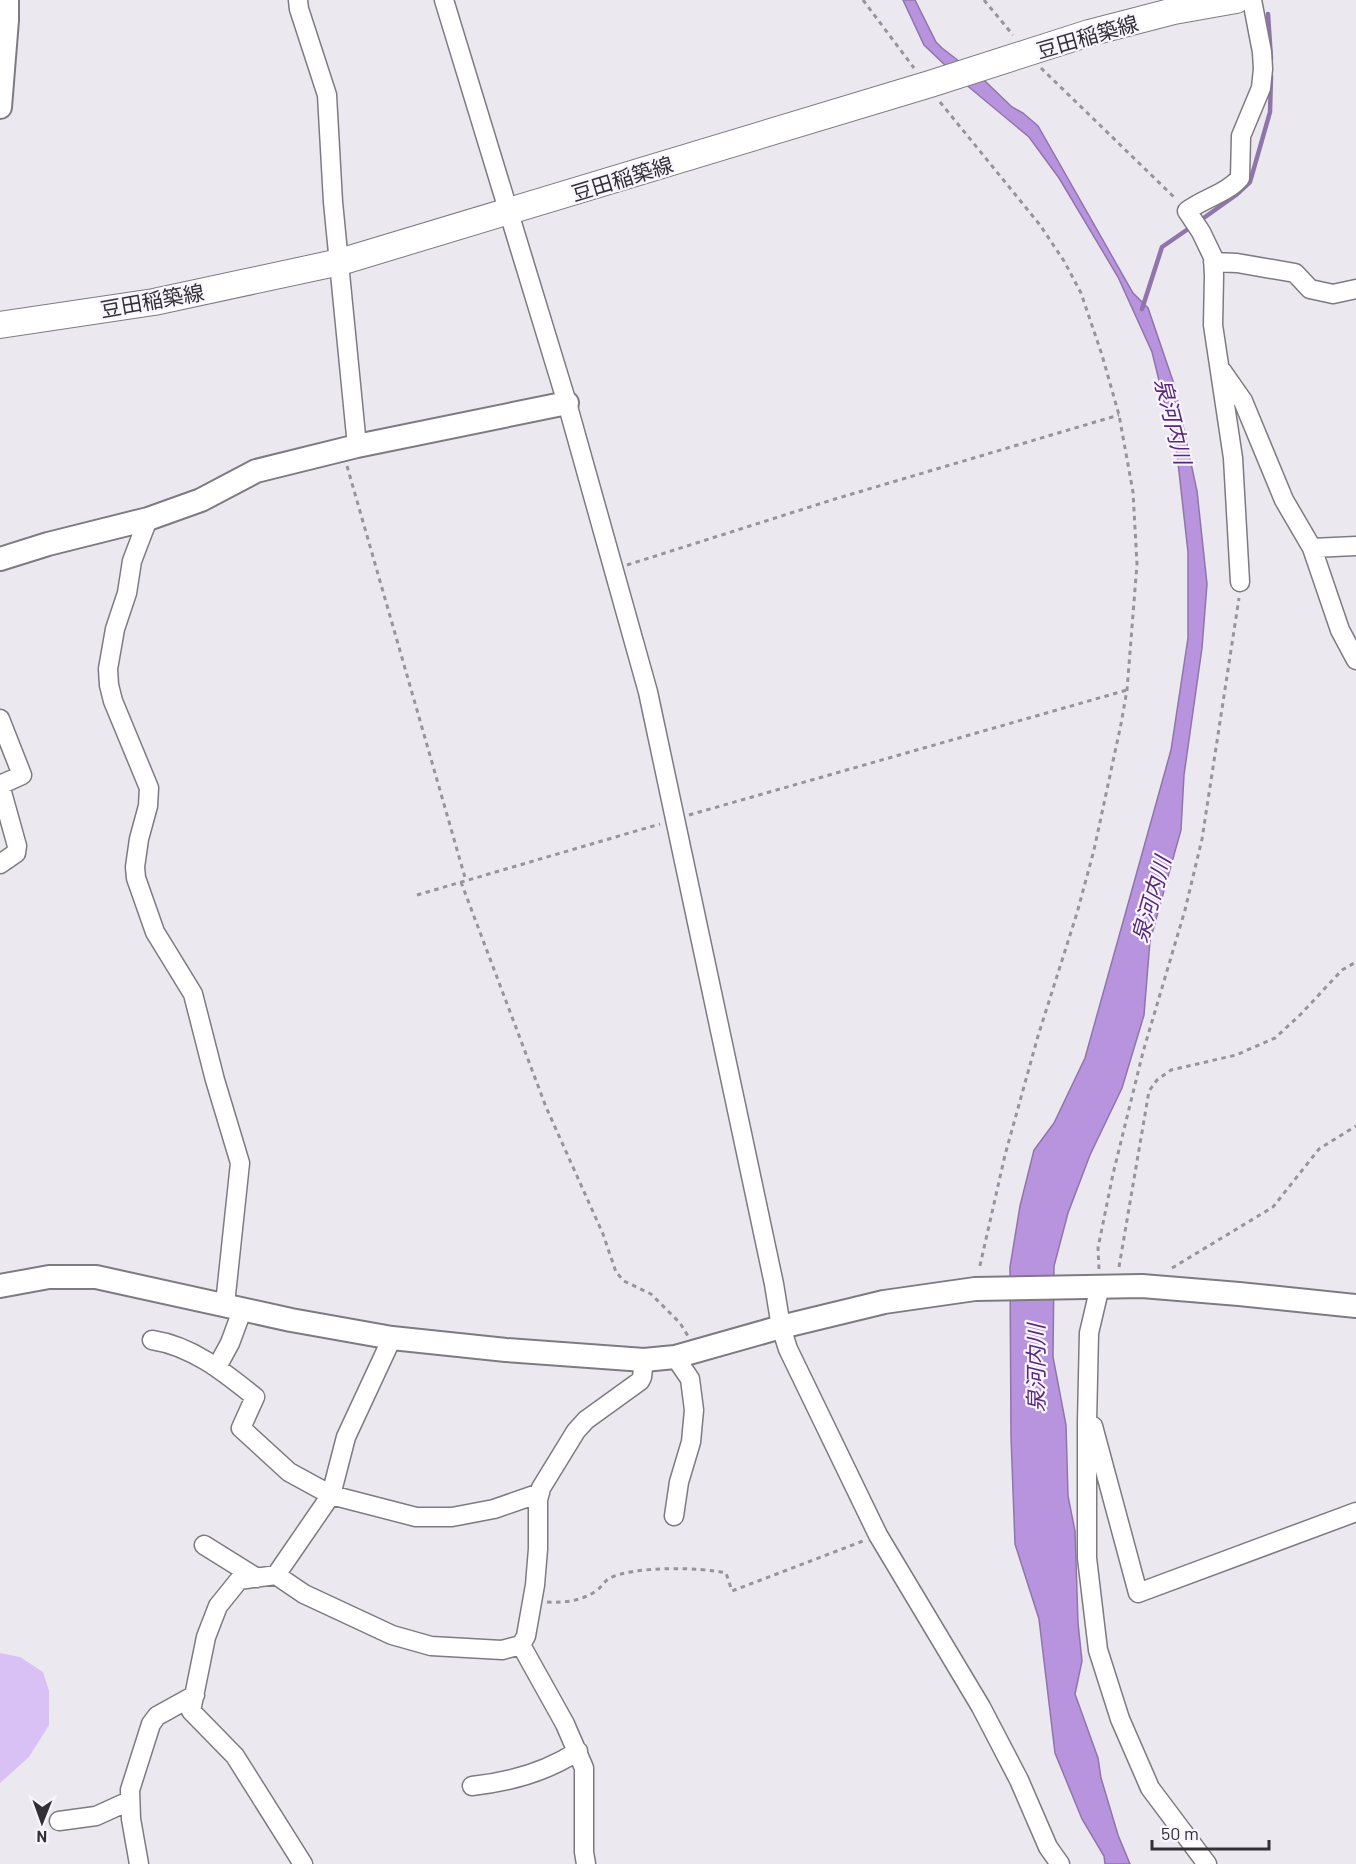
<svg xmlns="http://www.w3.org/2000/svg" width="1356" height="1864" font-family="Barlow,'Noto Sans JP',sans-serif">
  <rect width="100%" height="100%" fill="#ece8f0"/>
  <!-- green -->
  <path fill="#dac1f5" d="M0 1653 20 1657 43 1672 49 1691V1725L29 1757 0 1783Z"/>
  <!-- water -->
  <path fill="#b893de" stroke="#9075ab" stroke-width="1.5" d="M903 0H915L936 42 942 48 986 82 1012 107 1023 113 1038 126 1133 293 1148 308 1174 384 1197 491 1207 584 1202 648 1184 775 1181 830 1150 941 1144 1015 1122 1088 1090 1155 1068 1213 1054 1266 1053 1357 1066 1425 1068 1496 1075 1531 1078 1623 1082 1661 1075 1694 1098 1758 1101 1778 1118 1835 1130 1864H1105L1104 1856 1082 1819 1055 1753 1039 1619 1015 1544 1011 1437 1010 1267 1020 1206 1034 1150 1054 1123 1085 1058 1171 750 1188 638V552L1177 454 1152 352 1118 277 1059 178 1029 137 964 83 924 45Z"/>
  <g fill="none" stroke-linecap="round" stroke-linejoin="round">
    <!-- stream -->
    <path stroke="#9075ab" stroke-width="4.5" d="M1268 14 1271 59
      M1198 222 1236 195 1250 182 1270 112 1271 76
      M1142 309 1162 247 1191 227"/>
    <defs>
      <path id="minor" d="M298 0 299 9 327 95 333 202 357 446
        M444 0 567 403 648 692 774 1284 781 1327 788 1349 878 1535 981 1707 1019 1780 1048 1847 1060 1864
        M1213 262 1237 263 1295 273 1310 289 1333 294 1356 289
        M1222 371 1243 401 1284 500 1312 548 1356 546
        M148 519 132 561 127 593 115 629 108 669 109 685 113 701 149 788 148 806 139 839 135 867 136 878 155 932 193 994 215 1080 240 1163 225 1304
        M1312 548 1340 630 1356 660
        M1240 582 1233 458 1213 325 1214 276 1213 257 1201 232 1187 211C1204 198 1226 194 1240 178L1241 136 1261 88 1263 69 1262 52 1252 0
        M0 719 22 775 0 785 17 846 16 853 0 864
        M1100 1286 1089 1333 1087 1422V1558L1098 1650 1120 1719 1150 1788 1207 1864
        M152 1340C192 1346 224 1372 255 1397L241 1428 289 1472 331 1495 416 1517H452L494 1509 540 1493
        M217 1367 230 1343 243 1308
        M1093 1426 1138 1593 1356 1512
        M674 1516 679 1482 691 1442 694 1410 690 1379 675 1357
        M204 1545 257 1578
        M276 1575 331 1495 346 1437 392 1338
        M521 1645 565 1724 584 1768V1852L586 1864
        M472 1786C510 1782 546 1772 578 1751
        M59 1821 96 1816 129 1801
        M139 1864 131 1819 130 1790 151 1724 157 1716 195 1695
        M303 1864 235 1756 191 1711 206 1637 218 1606 239 1580 276 1575 304 1594 392 1635 431 1646 502 1650 521 1645 526 1636 535 1585 538 1549V1500L541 1488 576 1431 586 1420 640 1381 642 1377 644 1360"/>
      <path id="tertiary" d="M0 107 7 20V0
        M0 559 48 544 148 519 201 500 256 471 357 446 567 403
        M0 1286 49 1277H96L291 1320 392 1338 506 1350 644 1360 675 1357 781 1327 884 1302 975 1289 1142 1286 1239 1294 1356 1306"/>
      <path id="secondary" d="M0 325 154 302 340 262 930 84 1089 33 1174 11 1236 0"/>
    </defs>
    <!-- minor casing -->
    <use href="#minor" stroke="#7e7a82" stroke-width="21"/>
    <!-- tertiary casing -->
    <use href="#tertiary" stroke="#7e7a82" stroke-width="26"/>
    <!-- secondary casing -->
    <use href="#secondary" stroke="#7e7a82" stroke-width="28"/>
    <!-- path -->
    <path stroke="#97949a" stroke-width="3" stroke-dasharray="4.5 4.5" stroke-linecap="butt" d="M863 0 914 68
      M984 0 1013 35
      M1041 68 1176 199
      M940 102 1040 225 1064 261 1081 293 1102 355 1119 415 1133 492 1137 564 1127 690 1121 724 1094 850 1077 913 1038 1036 1005 1155 979 1270
      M347 466 466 881
      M627 565 835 499 1119 415
      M689 815 1127 690
      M461 882 546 1107 603 1234 616 1272 624 1281 651 1294 680 1323 688 1336
      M417 895 660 824
      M1119 1267 1149 1091 1157 1080 1171 1070 1236 1055 1275 1038 1301 1014 1342 970 1356 962
      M1172 1268 1273 1207 1319 1149 1356 1126
      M1099 1269 1098 1248 1113 1174 1143 1052 1185 910 1202 839 1239 598
      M547 1602C565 1603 581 1601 596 1591 602 1587 604 1581 610 1578 633 1566 701 1567 726 1573L732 1591 863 1541"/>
    <!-- minor -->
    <use href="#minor" stroke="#fff" stroke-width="18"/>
    <!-- tertiary -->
    <use href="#tertiary" stroke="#fff" stroke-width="22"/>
    <!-- secondary -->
    <use href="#secondary" stroke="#fff" stroke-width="26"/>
  </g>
  <g text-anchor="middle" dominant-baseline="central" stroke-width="4.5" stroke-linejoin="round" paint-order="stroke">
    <!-- street labels -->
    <g font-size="21" fill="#323034" stroke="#f9f5fe">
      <text transform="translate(1087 36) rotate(-16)">豆田稲築線</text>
      <text transform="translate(622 178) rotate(-17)">豆田稲築線</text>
      <text transform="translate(152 300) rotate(-10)">豆田稲築線</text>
    </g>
    <!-- water labels -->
    <g font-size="22" font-style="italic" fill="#58277e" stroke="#f9f5fe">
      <text transform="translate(1174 421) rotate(76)">泉河内川</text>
      <text transform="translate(1150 899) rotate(-74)">泉河内川</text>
      <text transform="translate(1035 1368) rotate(-90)">泉河内川</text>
    </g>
  </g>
  <!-- north arrow -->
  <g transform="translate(42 1822) rotate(181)" stroke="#f9f5fe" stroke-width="4.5" paint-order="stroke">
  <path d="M0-4.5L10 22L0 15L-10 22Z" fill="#323034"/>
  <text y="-9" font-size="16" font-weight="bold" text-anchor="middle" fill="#323034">N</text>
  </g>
  <!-- scale -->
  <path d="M1152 1840v9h117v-9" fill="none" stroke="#323034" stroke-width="3"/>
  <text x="1161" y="1840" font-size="18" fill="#323034" stroke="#f9f5fe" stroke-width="4.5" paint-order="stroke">50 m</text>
</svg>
